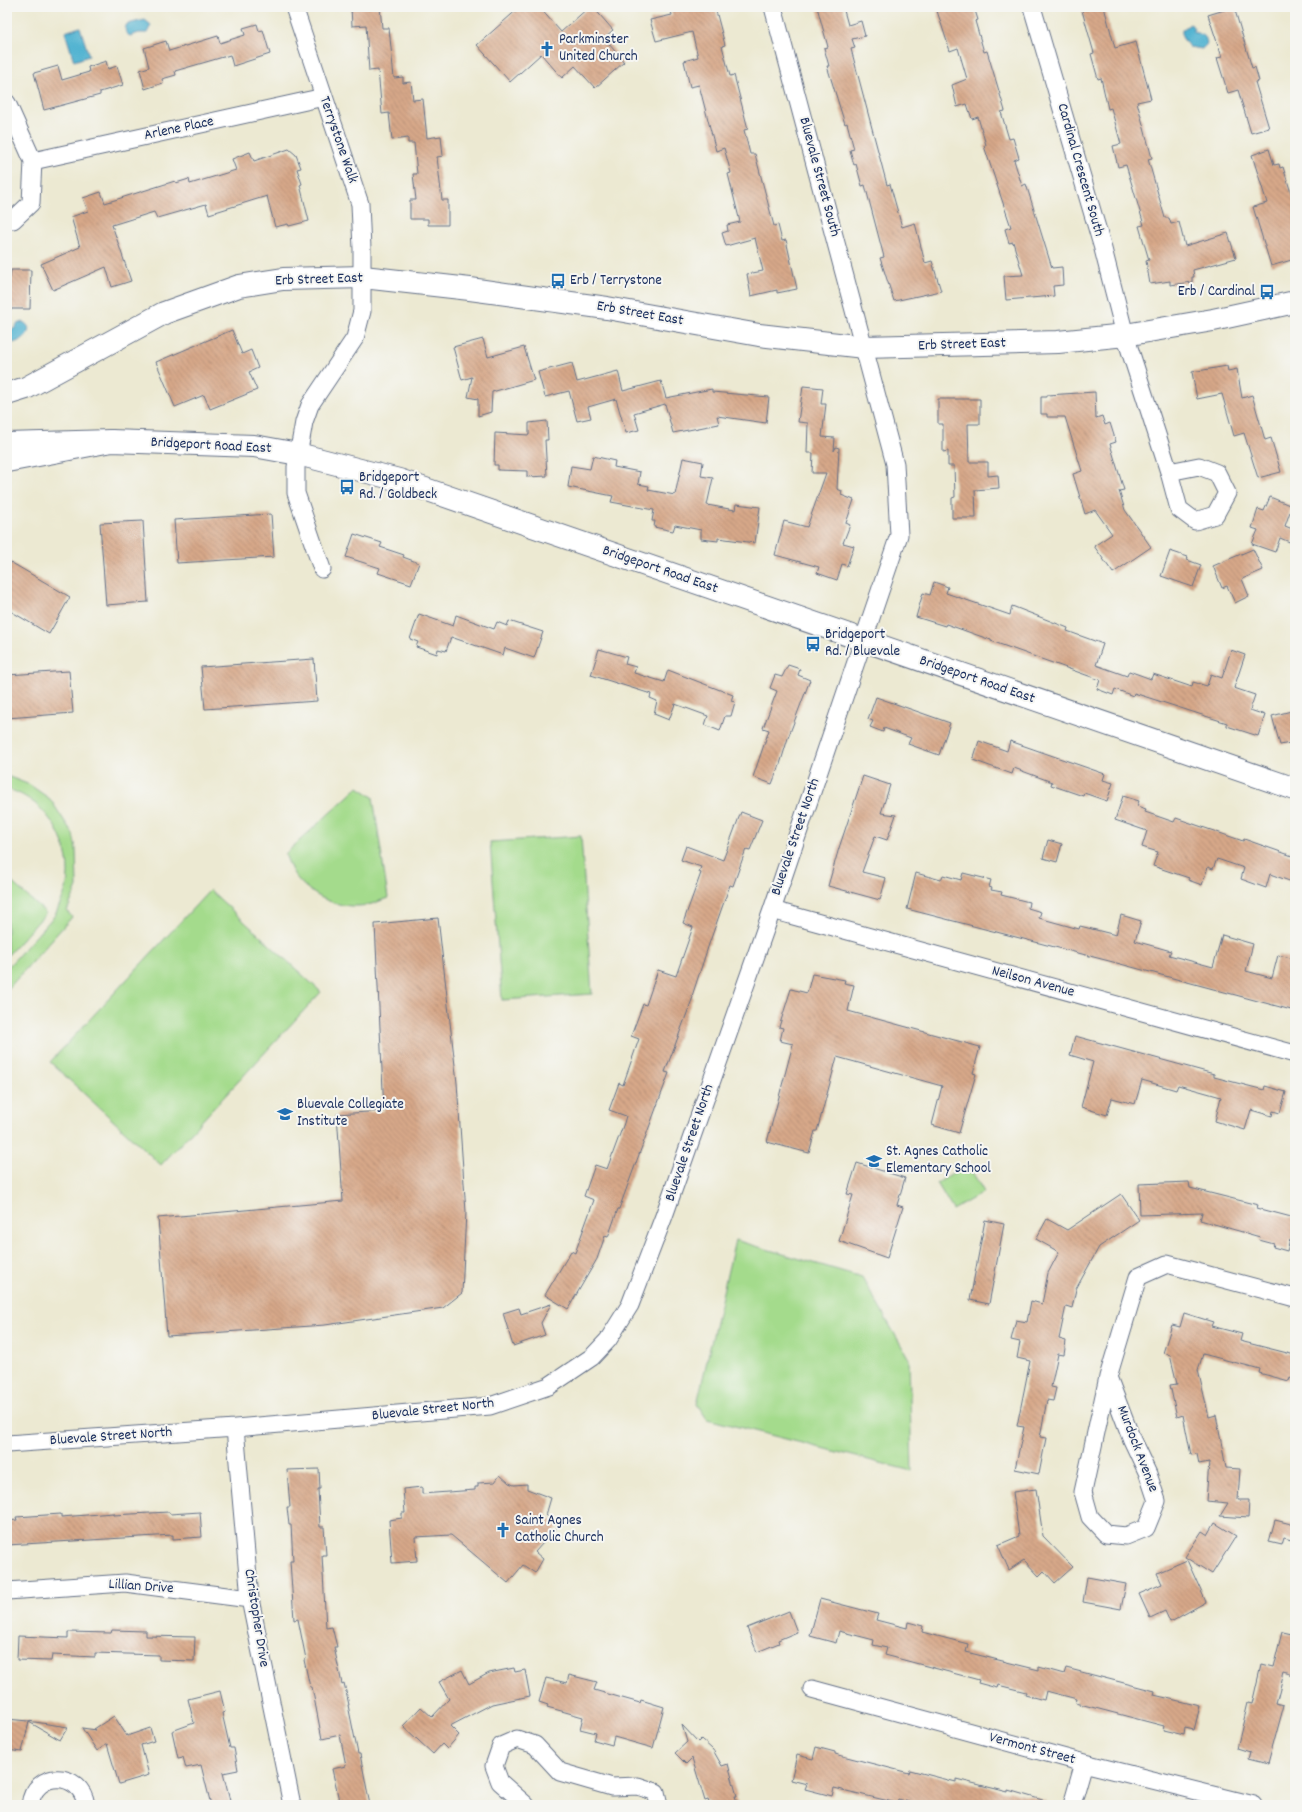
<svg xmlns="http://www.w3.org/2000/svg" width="1302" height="1812" font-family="Dekko,sans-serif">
  <defs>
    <pattern id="building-back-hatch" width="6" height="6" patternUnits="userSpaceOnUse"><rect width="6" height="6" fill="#d7a889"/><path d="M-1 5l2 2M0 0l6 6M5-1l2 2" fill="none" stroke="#ae8973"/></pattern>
  </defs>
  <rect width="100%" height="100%" fill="#f6f6f2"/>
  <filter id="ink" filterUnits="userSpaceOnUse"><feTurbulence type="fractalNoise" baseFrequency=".025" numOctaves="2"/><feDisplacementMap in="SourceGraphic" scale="8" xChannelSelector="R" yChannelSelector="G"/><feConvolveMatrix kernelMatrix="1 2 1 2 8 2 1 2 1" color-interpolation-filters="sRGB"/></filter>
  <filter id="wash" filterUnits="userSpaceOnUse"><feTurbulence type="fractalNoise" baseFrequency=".012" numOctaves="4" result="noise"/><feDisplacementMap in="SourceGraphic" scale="16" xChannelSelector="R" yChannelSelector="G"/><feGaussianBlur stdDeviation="0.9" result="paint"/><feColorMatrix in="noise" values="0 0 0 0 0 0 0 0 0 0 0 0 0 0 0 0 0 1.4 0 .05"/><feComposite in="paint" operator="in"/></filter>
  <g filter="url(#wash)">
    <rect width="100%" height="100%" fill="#ece9d2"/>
    <!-- green -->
    <path fill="#a4db8c" stroke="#608575" d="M7 776 30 785 50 799 73 834 76 849 77 887 67 911 72 917 7 990V968L55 915C59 906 63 898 66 889 76 848 48 800 7 789Z
      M358 787 373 797 388 898C381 900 374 904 367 905 340 910 310 897 294 874 290 868 288 861 285 854Z
      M581 836 592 994 502 1000 490 842Z
      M7 878 46 913 7 956Z
      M210 890 321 992 161 1165 50 1062Z
      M968 1165 984 1192 953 1210 937 1183Z
      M735 1240 862 1277 909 1359 912 1471 707 1419 697 1404Z"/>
    <!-- water -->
    <path fill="#52b4d1" stroke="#367298" d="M145 20 151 25 147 33H139L130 36 126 33 125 28 127 24Z
      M1190 24 1194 27V32C1202 35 1206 34 1207 44L1202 49 1189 47 1182 37V30Z
      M80 27 89 56 74 61 65 32Z
      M23 322C38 329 20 345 8 343L7 331 15 328 17 324Z"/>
    <g id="blocks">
      <!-- building -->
      <path fill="url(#building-back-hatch)" d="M351 7H380L382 28H389L394 78 403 77V83L411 82 413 100 423 99 427 138 441 136 443 156 437 157 442 200H448V225H428V219H410V200H416L413 174H417L414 143H408V138L392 140 389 113 382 114 378 70 369 71 366 25 352 26Z
        M520 7H539L561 32 589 7H593L613 30 604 38 624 62 595 88 575 66 562 78 541 54 510 82 477 45Z
        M670 7H715L725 45 722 46 730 76 734 75 748 129 744 130 750 154H755L774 226 778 225 782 241 786 240 797 289 777 293V290L751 296 747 274 763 271 755 238 726 246 722 233 728 231 727 225 740 222 728 174 731 173 724 148 716 151 699 85 690 87 684 61 698 57 692 32 656 41 650 20 672 15Z
        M817 7H843L848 25 861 21 865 36 852 39 855 48 851 49 887 185 890 184 902 227 915 223 925 263 932 261 941 291 894 301 880 258 884 257 865 185 862 186 856 164 854 165 850 150 854 149 847 123 845 124 827 66H829L824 48 828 47Z
        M941 7H974L978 20 975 21 984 52 987 51 1005 111 1001 112 1009 139 1013 138 1019 158 1014 160 1022 186 1026 184 1052 268 1062 267 1063 285 1053 286 1054 296 1006 300 1004 276 1023 275 1013 242 1009 243 1005 229 1011 227 984 146 986 145 978 117 972 119 967 104 957 107 952 85 967 79 958 48 950 51 937 11 941 9Z
        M1081 7H1104L1115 48 1136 42 1151 99 1137 102 1152 158 1148 159 1165 218H1169L1171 224 1179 222 1185 246 1228 233 1236 258 1193 270 1194 277H1192V282L1170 285V281L1150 284 1146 261 1149 260 1139 226 1144 225 1126 165 1118 167 1113 146 1121 144 1111 108 1108 109 1101 78 1098 79 1091 54 1094 53Z
        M1234 7 1252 68 1255 67 1259 81 1255 82 1269 128 1251 133 1238 90 1228 93 1217 58 1222 57 1208 15Z
        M257 24 259 31 263 30 270 54 233 66 230 55 175 71 176 75 162 79 163 83 145 89 140 70 149 67 144 48 166 41 169 51 218 36 220 43 245 35 243 28Z
        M106 61 108 69 117 66 123 85 100 92V95L44 110 34 73 58 66 62 80 89 72 88 67Z
        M289 149 296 155 301 168 297 169 302 184 300 185 309 221 289 226 288 224 275 227 267 196 209 214 206 204 157 218 154 212 112 225 131 281 112 287 106 267 53 290 41 264 80 247 71 217 88 211 83 198 101 192 105 203 175 181 176 183 189 179 190 184 236 170 232 159 250 152 254 161Z
        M1269 149 1274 165 1279 164 1280 168 1283 167 1292 196 1295 195V259L1271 266 1253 207 1267 203 1252 155Z
        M11 270H31L30 309H7V278H10Z
        M232 330 242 354 251 350 258 368 249 372 257 390 210 409 204 395 175 407 156 362Z
        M483 339 488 357 524 347 534 380 492 392 491 412 478 416V399L468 397 472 377 462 380 453 347Z
        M572 363 577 382 618 371 623 391 661 381 666 398 712 389V392L769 397 766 423 717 416 719 424 673 433 665 404 634 413 639 430 626 433 616 399 588 407 591 418 577 421 569 391 545 397 538 372Z
        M1227 366 1228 371 1237 369 1242 398 1252 395 1265 440 1271 438 1281 472 1258 478 1244 433 1234 436 1222 394 1197 399 1192 372Z
        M803 386 823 388 821 404H826L822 437 835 438 834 451 836 447 839 448 837 489 842 491 841 495 854 500 846 523 850 525 843 543 854 546 847 566 842 564 837 580 817 573 819 567 775 555 784 521 807 527 826 473H812L813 453H807L808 423 798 422Z
        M1095 392 1096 418 1102 416 1105 425 1110 423 1116 442 1110 444 1124 490 1119 491 1125 510 1151 547 1113 573 1094 546 1112 534 1095 510 1085 514 1073 474 1082 471 1065 417H1047V414H1041V397H1047V395Z
        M938 399H980V424H968L969 462H988V476L998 475 999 488 975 490 976 518H952V498L955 497 954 466H948V451L943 452V424H938Z
        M547 421 548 440H545L547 476 527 477V471L498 470V465H494L495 433 529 435V423Z
        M593 456 615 461 614 467 640 472 638 484 649 486 648 490 675 495 683 458 703 462 701 476 713 478 707 505 735 510 736 504 760 507 755 543 718 538V541L701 539V530L675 525 673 531 654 527 655 521H652L654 510 611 502 613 496 568 487 571 466 590 469Z
        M1270 497 1292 506 1285 526 1295 530 1292 543 1280 538 1275 552 1252 544 1258 530 1252 528 1258 509 1264 511Z
        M271 514 274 557 177 563 174 520Z
        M143 521 148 602 106 605 100 523Z
        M354 534 382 543 380 547 404 555 403 557 419 563 411 584 378 573 380 568 346 557Z
        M1253 549 1263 570 1242 579 1249 596 1235 603 1227 586 1222 588 1213 566Z
        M1170 551 1188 557 1187 560 1201 565 1193 587 1161 576Z
        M7 560 70 597 49 634 7 609Z
        M934 582 948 587 946 593 1010 615 1012 606 1068 628 1067 631 1103 644 1096 665 1127 676 1129 671 1151 679 1153 674 1192 687 1193 682 1207 686 1211 674 1222 678 1231 650 1245 655 1234 688 1255 695 1250 710 1265 715 1258 736 1227 726V723L1134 693 1133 696 1115 689 1113 695 1097 689 1100 680 991 641V640L946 624 945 626 916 617 923 593 930 595Z
        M419 614 453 626 456 615 494 629 497 622 507 626 509 621 543 632 534 658 505 648 503 655 451 637 446 651 438 649 437 654 416 647 418 642 410 639Z
        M599 649 627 657 625 664 636 667 634 673 664 682 668 670 733 695 731 701 735 702 731 716H725L720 731 705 725 708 716 675 704 669 720 654 714 657 701 650 698 651 694 591 675Z
        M314 659 317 701 205 709 201 667Z
        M788 665 800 669 798 675 810 680 788 738 778 771H777L772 784 753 777 769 730 763 728 777 691 770 688 775 675 782 677Z
        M69 671 73 713 7 718V675Z
        M876 697 950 723 939 755 908 744 911 738 884 728 883 732 870 727 873 721 868 719Z
        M1295 710V742L1280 745 1272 716Z
        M979 741 1007 751 1010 741 1105 774 1103 780 1113 783 1107 801 1084 793 1083 796 1051 785 1052 782 1014 768 1012 774 973 760Z
        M863 776 890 785 881 813 896 815 887 840 875 836 862 872 886 878 880 900 828 886 839 848Z
        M1123 796 1139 801 1137 806 1146 809 1145 812 1174 822 1176 818 1243 841 1244 839 1295 857V883L1270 874 1266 888 1241 879 1244 868 1217 859 1213 869 1208 867 1202 885 1188 880 1189 878 1153 866 1158 852 1142 847 1147 831 1115 820Z
        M741 812 762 820 750 850 746 849 733 886 730 885 709 944 692 996 693 997 665 1072 669 1073 619 1209H618L608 1237 605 1236 597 1259 568 1309 545 1295 571 1251 575 1253 594 1200 584 1196 595 1165 607 1169 624 1123 626 1116 609 1110 619 1083 623 1085 639 1039 631 1036 643 1004 646 1005 658 970 676 976 693 927 683 923 701 873 699 872 701 867 681 860 686 846 723 860Z
        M1048 840 1062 844 1057 862 1043 858Z
        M916 873 941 880 943 875 961 880 963 873 991 880 989 887 992 888 991 890 1002 892 1001 895 1029 902 1028 908 1041 912 1039 918 1079 929 1080 926 1116 935 1121 915 1141 921 1135 941 1171 951 1169 955 1213 967 1222 935 1253 944 1246 971 1272 978 1278 955 1295 959V1011L1113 962 907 909Z
        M438 918 457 1083 466 1212 462 1293 443 1308 325 1325 167 1336 158 1218 343 1201 337 1114 384 1111 375 924Z
        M812 974 845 980 844 983 854 985 848 1011 980 1047 973 1073 976 1074 959 1133 932 1125 942 1086 837 1057 817 1131H815L809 1153 767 1142 793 1044 780 1041 783 1028 779 1027 791 989 807 993Z
        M1075 1036 1214 1074V1077L1264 1090 1265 1086 1286 1092 1280 1113 1273 1111 1272 1116 1251 1110 1245 1130 1215 1121 1221 1097 1178 1085 1176 1090 1142 1080 1135 1104 1112 1098 1107 1115 1081 1107 1093 1062 1070 1055Z
        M857 1163 905 1178 897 1205 903 1207 887 1258 839 1241 853 1195 847 1194Z
        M1189 1182 1190 1188 1258 1205 1257 1208 1295 1218V1241L1290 1240 1287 1251 1273 1247 1274 1244 1259 1240 1260 1237 1200 1220 1202 1213 1140 1215 1139 1184Z
        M1121 1194 1139 1220 1099 1247 1076 1289 1072 1308 1066 1306 1059 1339 1066 1341 1064 1355 1058 1354 1051 1387 1056 1388 1053 1401 1047 1400 1040 1437 1046 1438 1039 1474 1015 1469 1024 1427 1017 1426 1030 1361 1017 1358 1020 1342 1011 1340 1016 1320 1027 1322 1031 1301 1042 1304 1048 1273 1059 1252 1036 1239 1047 1219 1067 1230Z
        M985 1220 1004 1224 989 1304 970 1300Z
        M551 1304 541 1323 545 1335 513 1346 503 1313 519 1308 521 1314Z
        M1184 1313 1213 1322 1211 1326 1242 1334 1240 1341 1295 1355V1380L1290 1378 1289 1381 1259 1373 1260 1369 1203 1354 1198 1370 1209 1417 1216 1415 1226 1468 1240 1469 1238 1500H1249L1248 1518 1220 1516 1228 1503 1206 1501 1209 1462 1199 1464 1197 1454 1191 1455 1183 1415 1177 1417 1170 1385 1177 1384 1170 1355 1163 1353 1172 1325 1180 1327Z
        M319 1469 320 1489H318L320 1527H324L326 1555H322L326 1628 332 1627 337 1647H334L342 1684 344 1683 349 1705H348L358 1754H360L370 1805H340L332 1769 346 1766 340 1735 322 1739 312 1687H310L304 1660 306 1659 298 1619 294 1620 290 1561H293L291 1525H289L287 1507H290L287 1470Z
        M500 1475 509 1483 514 1485 527 1484V1489L551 1498 546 1515 558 1526 535 1552 543 1559 535 1573 523 1565 508 1583 451 1535 415 1537 417 1561 392 1563 389 1520 402 1518V1513H405L403 1489 422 1487V1494L475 1490V1487H478V1483L495 1482Z
        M1036 1489 1043 1536 1073 1567 1055 1583 1044 1571 1039 1576 1024 1560 1009 1570 998 1545 1019 1536 1013 1492Z
        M169 1512 170 1514 200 1512 202 1537 173 1539V1535L7 1545V1521L17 1520 16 1517 61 1514V1517L113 1513V1515Z
        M1275 1520 1295 1525V1541L1284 1538 1282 1545 1269 1542Z
        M1215 1523 1236 1536 1212 1574 1185 1557 1202 1531 1208 1535Z
        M1187 1560 1206 1602 1170 1622 1165 1611 1150 1618 1139 1594 1162 1584 1157 1573Z
        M1087 1577 1126 1584 1121 1609 1083 1602Z
        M820 1599 878 1614 876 1620 907 1628 908 1622 923 1626 922 1632 968 1644 966 1652 1039 1670V1667L1064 1674 1066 1668 1155 1691 1154 1695 1200 1706 1194 1730 1185 1728 1184 1735 1163 1730 1164 1726 1076 1703 1077 1699 1046 1691 1044 1700 1025 1695 1026 1692 998 1685 997 1688 978 1683 979 1680 885 1655 887 1648 873 1645 874 1640 839 1631 836 1643 810 1636Z
        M789 1611 797 1632 778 1640 779 1643 757 1652 747 1628Z
        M112 1630 146 1631V1636L195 1637 194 1661 159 1660V1655L95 1653V1657L52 1655 51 1661 17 1660 18 1636 68 1638V1632L111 1633Z
        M1282 1632 1295 1635V1676L1284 1673 1276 1703 1284 1705 1268 1764 1248 1759 1250 1752 1237 1748 1248 1703 1252 1704 1261 1665 1273 1668Z
        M514 1668 515 1672 525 1670 530 1696 492 1704 450 1726 459 1735 447 1749 442 1744 433 1754 403 1726 421 1707 432 1717 449 1699 439 1682 462 1670 469 1684 489 1673Z
        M569 1675 597 1682 594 1690 640 1703 641 1700 664 1707 653 1748 614 1737 612 1745 594 1740 596 1733 580 1729 583 1717 547 1707 548 1705 539 1702 546 1678 567 1683Z
        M220 1691 225 1712 222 1713 230 1748H234L238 1770 223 1773 231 1805H211L201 1765 186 1768 183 1757 178 1758 172 1731 194 1723 188 1699Z
        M114 1716 127 1736 150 1728 154 1741 141 1745 149 1775 119 1784 107 1744 97 1751 82 1728 96 1730 94 1729Z
        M7 1719 28 1721 68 1727 60 1740 29 1722 22 1752 7 1750Z
        M682 1725 698 1742 701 1739 713 1750 722 1766 728 1764 737 1796H735L738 1805H710L708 1800 705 1801 692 1758 686 1764 675 1753 687 1742Z
        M816 1747 835 1752V1754L909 1773 910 1770 956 1782V1779L1008 1792V1790L1046 1801 1045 1805H920L898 1799 897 1803 834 1788 832 1796 805 1789 807 1784 791 1780 797 1755 813 1759Z"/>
    </g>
  </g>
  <g filter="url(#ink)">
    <use href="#blocks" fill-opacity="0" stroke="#647087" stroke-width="1"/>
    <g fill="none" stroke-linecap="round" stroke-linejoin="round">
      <defs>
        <path id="street" d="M294 7 360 204 362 249V311L355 338 310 405 304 422 296 467V493L322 569
          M1032 7 1102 245 1125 335 1169 472 1179 509 1195 521 1215 515 1227 493 1217 473 1199 466 1169 472
          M7 103 33 161 31 203 13 220 7 216
          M33 161 324 97
          M772 910 1295 1054
          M1108 1377 1132 1440 1148 1474 1157 1501 1146 1528 1126 1536 1106 1534 1090 1517 1083 1492 1108 1377 1138 1277 1167 1264 1295 1298
          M235 1428 250 1599 292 1805
          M7 1444 235 1428 490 1406 549 1386 592 1357 608 1340 630 1305 664 1216 772 910 899 535 895 464 773 7
          M7 1591 125 1583 250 1599
          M812 1689 1084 1763 1253 1805
          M30 1805C34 1770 81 1770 86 1805
          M526 1805 500 1782 494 1766 501 1746 517 1739 535 1745 560 1772 612 1787 638 1786 656 1792 659 1805
          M1072 1805 1084 1763"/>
        <path id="secondary" d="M7 394 26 388 164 313 239 286 283 279 363 277 470 289 607 308 759 335 864 347 1058 342 1125 335 1213 320 1295 302
          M7 444 111 441 254 446 298 454 399 480 1295 789"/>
        <path id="highway" d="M7 461 111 441"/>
      </defs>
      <!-- street casing -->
      <use href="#street" stroke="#647087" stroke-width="19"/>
      <!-- secondary casing -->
      <use href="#secondary" stroke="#647087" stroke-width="24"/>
      <!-- highway casing -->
      <use href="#highway" stroke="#647087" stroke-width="24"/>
      <!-- street -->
      <use href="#street" stroke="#fff" stroke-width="17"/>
      <!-- secondary -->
      <use href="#secondary" stroke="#fff" stroke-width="22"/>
      <!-- highway -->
      <use href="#highway" stroke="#fff" stroke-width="22"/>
    </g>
  </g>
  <!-- icons -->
  <defs>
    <symbol id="church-bare" viewBox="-9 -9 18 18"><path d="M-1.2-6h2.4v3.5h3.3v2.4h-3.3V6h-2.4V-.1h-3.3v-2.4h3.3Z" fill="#1f6fb2" stroke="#f6f6f2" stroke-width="2.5" paint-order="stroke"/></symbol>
    <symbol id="bus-bare" viewBox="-9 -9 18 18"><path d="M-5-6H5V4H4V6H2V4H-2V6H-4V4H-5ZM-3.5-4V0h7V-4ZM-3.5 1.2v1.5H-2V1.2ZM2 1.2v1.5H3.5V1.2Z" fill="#1f6fb2" stroke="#f6f6f2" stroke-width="2.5" paint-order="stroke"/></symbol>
    <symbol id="school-bare" viewBox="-9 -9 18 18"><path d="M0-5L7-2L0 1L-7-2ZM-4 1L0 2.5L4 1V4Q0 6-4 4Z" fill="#1f6fb2" stroke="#f6f6f2" stroke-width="2.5" paint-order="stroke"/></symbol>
  </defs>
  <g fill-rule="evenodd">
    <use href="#church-bare" x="536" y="38" width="22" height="22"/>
    <use href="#bus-bare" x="547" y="270" width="22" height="22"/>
    <use href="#bus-bare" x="1256" y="281" width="22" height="22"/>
    <use href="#bus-bare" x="336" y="476" width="22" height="22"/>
    <use href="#bus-bare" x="802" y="633" width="22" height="22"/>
    <use href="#school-bare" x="274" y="1103" width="22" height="22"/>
    <use href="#school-bare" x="863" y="1150" width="22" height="22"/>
    <use href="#church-bare" x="492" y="1519" width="22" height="22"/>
  </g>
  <g text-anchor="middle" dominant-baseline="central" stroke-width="4" stroke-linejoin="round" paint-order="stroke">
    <!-- poi labels -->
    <g font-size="15" fill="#1b2f5e" stroke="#f6f6f2" text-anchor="start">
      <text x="559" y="40">Parkminster<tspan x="559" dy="17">United Church</tspan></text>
      <text x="570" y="281">Erb / Terrystone</text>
      <text x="1255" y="292" text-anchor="end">Erb / Cardinal</text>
      <text x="359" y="478">Bridgeport<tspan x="359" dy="17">Rd. / Goldbeck</tspan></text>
      <text x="825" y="635">Bridgeport<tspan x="825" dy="17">Rd. / Bluevale</tspan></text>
      <text x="297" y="1105">Bluevale Collegiate<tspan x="297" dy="17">Institute</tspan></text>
      <text x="886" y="1152">St. Agnes Catholic<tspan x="886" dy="17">Elementary School</tspan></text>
      <text x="515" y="1521">Saint Agnes<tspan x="515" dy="17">Catholic Church</tspan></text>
    </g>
    <!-- street labels -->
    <g font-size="15" fill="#1b2f5e" stroke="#f6f6f2">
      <text transform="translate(179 129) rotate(-12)">Arlene Place</text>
      <text transform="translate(338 140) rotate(71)">Terrystone Walk</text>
      <text transform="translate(1080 170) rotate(74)">Cardinal Crescent South</text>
      <text transform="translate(819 177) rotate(75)">Bluevale Street South</text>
      <text transform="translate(319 280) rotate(-2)">Erb Street East</text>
      <text transform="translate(640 314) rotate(10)">Erb Street East</text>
      <text transform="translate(962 345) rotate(-2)">Erb Street East</text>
      <text transform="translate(211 446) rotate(3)">Bridgeport Road East</text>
      <text transform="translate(660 570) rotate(19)">Bridgeport Road East</text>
      <text transform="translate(977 680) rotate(19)">Bridgeport Road East</text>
      <text transform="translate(796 837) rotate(-71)">Bluevale Street North</text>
      <text transform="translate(1033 982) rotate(15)">Neilson Avenue</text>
      <text transform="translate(690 1143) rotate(-71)">Bluevale Street North</text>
      <text transform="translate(433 1410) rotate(-6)">Bluevale Street North</text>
      <text transform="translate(111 1437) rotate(-4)">Bluevale Street North</text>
      <text transform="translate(1137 1449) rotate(69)">Murdock Avenue</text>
      <text transform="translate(141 1587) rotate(4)">Lillian Drive</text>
      <text transform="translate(256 1618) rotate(81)">Christopher Drive</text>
      <text transform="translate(1032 1749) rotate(15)">Vermont Street</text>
    </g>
  </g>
  <!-- margin -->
  <rect width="1302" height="1812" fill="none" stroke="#f6f6f2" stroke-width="24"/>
</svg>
